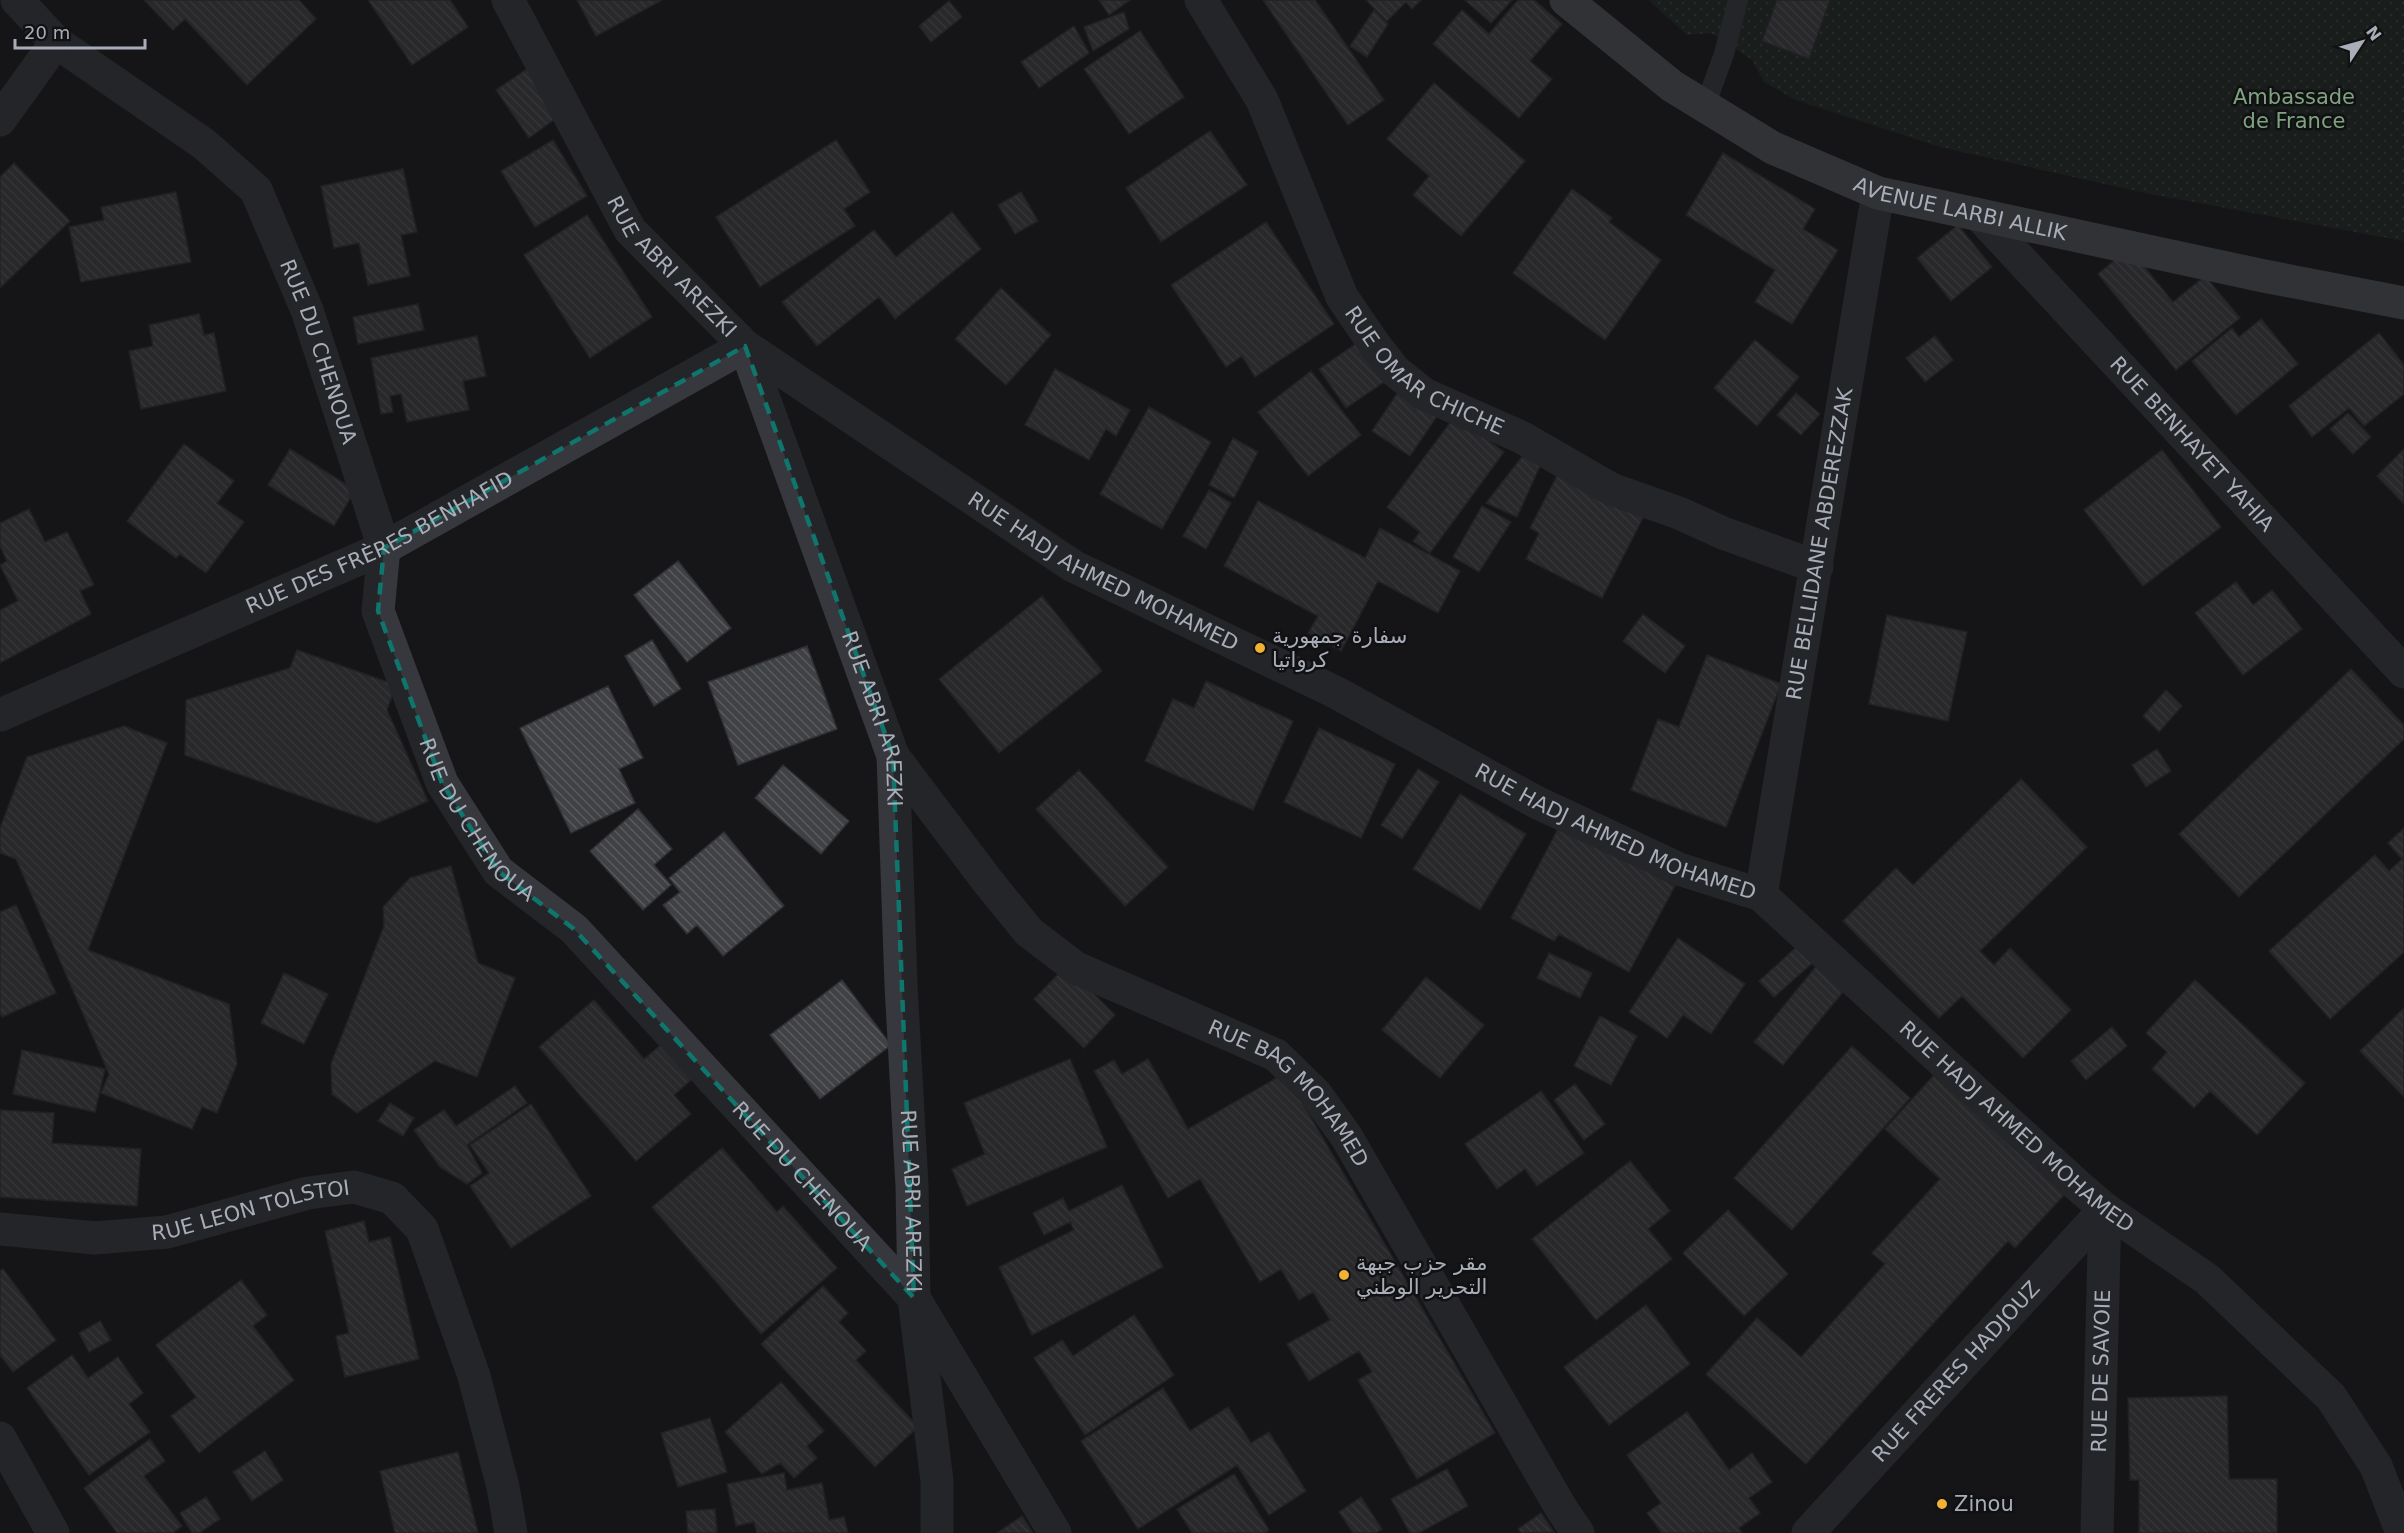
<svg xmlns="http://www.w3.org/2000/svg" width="2404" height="1533" font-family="'DejaVu Sans',Vazirmatn,sans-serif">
  <defs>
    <pattern id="park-dots" width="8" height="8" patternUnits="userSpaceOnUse" patternTransform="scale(1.5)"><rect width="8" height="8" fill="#1e261f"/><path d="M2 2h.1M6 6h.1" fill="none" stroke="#3c433d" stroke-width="1.8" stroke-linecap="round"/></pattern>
    <pattern id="building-back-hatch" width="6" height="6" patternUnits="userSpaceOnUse" patternTransform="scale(1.5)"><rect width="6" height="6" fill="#404145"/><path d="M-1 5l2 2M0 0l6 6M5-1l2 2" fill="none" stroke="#595a5e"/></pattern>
  </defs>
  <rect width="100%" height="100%" fill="#161618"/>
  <!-- park -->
  <path fill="url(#park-dots)" d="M1648 0H2404V241L2145 193 1940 147 1796 100 1764 82 1752 60 1711 33 1687 35Z"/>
  <!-- building -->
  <path fill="url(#building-back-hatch)" stroke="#303034" stroke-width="1.5" d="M144 0H299L316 19 247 85 185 19 173 30Z
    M368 0H450L468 27 412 65Z
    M577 0H662L596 36Z
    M1099 0H1130L1109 15Z
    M1263 0H1315L1384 100 1348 125Z
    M1366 0H1421L1412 9 1406 2 1387 21Z
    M1465 0H1512L1491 23Z
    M1518 0H1534L1562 24 1530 61 1552 79 1519 118 1433 44 1462 10 1489 34Z
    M1777 0H1830L1809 59 1762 41Z
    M949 1 962 17 931 42 919 26Z
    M1374 10 1388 24 1367 57 1350 46Z
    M1124 12 1129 29 1093 51 1084 27Z
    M1074 26 1089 53 1039 88 1021 62Z
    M1140 31 1184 97 1129 134 1084 69Z
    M537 62 562 114 529 138 496 90Z
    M1434 83 1525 161 1461 236 1413 195 1429 176 1387 139Z
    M1210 131 1247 185 1161 242 1126 188Z
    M553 140 587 196 535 227 501 171Z
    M836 140 870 192 844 209 855 226 760 287 716 217Z
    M1723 153 1815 209 1803 229 1838 250 1792 324 1755 302 1775 270 1686 215Z
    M14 163 70 221 0 288V177Z
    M403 169 417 232 401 235 410 276 368 285 359 243 334 248 321 186Z
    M1572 189 1612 218 1609 222 1661 260 1605 340 1513 273Z
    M176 192 191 262 81 282 69 227 104 220 101 207Z
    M1021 192 1038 221 1015 234 998 205Z
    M952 212 981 249 895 319 879 297 817 346 782 302 874 230 896 257Z
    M587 215 652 317 590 358 524 255Z
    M1266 222 1334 324 1255 377 1242 356 1226 367 1171 285Z
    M1958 225 1992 267 1951 301 1917 258Z
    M2129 248 2173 302 2205 276 2240 318 2176 370 2098 274Z
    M1001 288 1051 335 1006 385 955 339Z
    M418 304 424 330 358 344 353 317Z
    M199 314 204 335 214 333 226 391 141 409 129 351 153 346 149 325Z
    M2261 319 2298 364 2236 415 2192 361 2232 328 2239 337Z
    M2379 333 2404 365V394L2364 426 2349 408 2312 437 2289 406Z
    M477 336 486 376 463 381 469 410 407 422 401 394 390 396 393 412 381 414 371 358Z
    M1935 336 1953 360 1925 382 1906 358Z
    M1755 340 1799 377 1757 426 1714 388Z
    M1360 341 1387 380 1346 408 1319 369Z
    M1055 369 1130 410 1116 436 1106 429 1089 460 1025 425Z
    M1311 371 1361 435 1308 476 1258 412Z
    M1400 389 1438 415 1410 456 1372 431Z
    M1796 393 1820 414 1801 435 1777 415Z
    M1149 407 1211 442 1162 529 1100 494Z
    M2348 413 2371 437 2353 454 2330 429Z
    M1455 416 1504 452 1430 553 1413 541 1420 532 1387 507Z
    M1233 438 1258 452 1234 498 1209 485Z
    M184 444 234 481 217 503 244 522 206 573 180 554 176 558 127 521Z
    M290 449 355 490 334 526 268 485Z
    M1528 449 1545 455 1517 517 1486 503Z
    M2404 449V504L2377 476Z
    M2162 450 2221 527 2143 586 2084 510Z
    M1561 468 1646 512 1602 598 1526 559 1539 533 1530 528Z
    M1209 490 1231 503 1206 549 1183 536Z
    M1258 501 1365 558 1380 528 1460 571 1438 613 1378 581 1341 651 1308 633 1318 616 1224 566Z
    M1482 506 1511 522 1479 572 1453 557Z
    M29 509 45 542 67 532 94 585 80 591 91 614 0 663V610L18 601 0 565 7 561 0 546V523Z
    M678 561 731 628 687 662 634 595Z
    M2236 582 2253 605 2272 590 2302 629 2243 675 2195 613Z
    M1042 596 1102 671 999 753 939 679Z
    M1643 614 1685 646 1665 673 1623 641Z
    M1887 615 1967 632 1948 721 1869 704Z
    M652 640 681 689 654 706 625 656Z
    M807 646 837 729 738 765 708 682Z
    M297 650 396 685 387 710 428 801 377 823 185 755 186 700 290 668Z
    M1707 655 1781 684 1726 827 1631 790 1658 719 1679 727Z
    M2351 669 2404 725V739L2239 897 2179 834Z
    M1206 681 1293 721 1253 810 1145 761 1173 699 1194 708Z
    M608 686 643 758 619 769 635 803 571 833 520 728Z
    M2166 690 2182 706 2159 732 2143 716Z
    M124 726 167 743 88 950 229 1004 237 1064 217 1113 202 1107 192 1129 101 1093 109 1074 16 859 0 853V828L27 757Z
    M1319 728 1395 764 1361 838 1284 802Z
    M2157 749 2171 771 2146 787 2132 765Z
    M783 765 849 821 821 854 755 798Z
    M1418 769 1439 782 1402 839 1381 825Z
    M1079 770 1168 867 1125 906 1036 809Z
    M2021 779 2087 847 1980 951 1994 965 2010 948 2071 1010 2023 1058 1962 996 1939 1018 1843 921 1896 868 1913 885Z
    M1460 794 1526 834 1480 910 1413 869Z
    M638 809 672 849 654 865 671 885 643 910 590 851Z
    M1561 823 1675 886 1629 972 1559 934 1554 941 1511 918Z
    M2404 828V952L2330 1019 2269 951 2375 855 2389 871 2402 859 2388 843Z
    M724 832 784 906 723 956 697 925 687 934 663 905 680 892 669 878Z
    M451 866 478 963 515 978 477 1077 435 1061 357 1113 332 1094 331 1064 384 926 383 907 410 878Z
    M16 905 56 993 2 1017 0 1013V912Z
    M1678 938 1745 984 1711 1034 1683 1015 1667 1038 1629 1012Z
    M1802 942 1817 959 1774 997 1759 981Z
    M1549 953 1592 973 1580 998 1537 978Z
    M1818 964 1847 987 1783 1065 1754 1042Z
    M1066 966 1115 1015 1084 1048 1034 999Z
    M284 973 328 994 304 1044 261 1023Z
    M1426 977 1484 1025 1440 1078 1382 1030Z
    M842 980 891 1045 820 1099 770 1035Z
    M2195 980 2305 1083 2257 1135 2210 1091 2194 1108 2152 1069 2167 1052 2146 1033Z
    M594 1000 644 1059 668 1039 698 1074 674 1095 691 1114 636 1161 539 1047Z
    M2404 1008V1097L2360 1051Z
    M1600 1016 1637 1036 1611 1085 1574 1066Z
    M2112 1027 2127 1046 2086 1080 2071 1061Z
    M1852 1046 1910 1098 1792 1230 1734 1178Z
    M22 1050 105 1069 95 1112 13 1094Z
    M1070 1059 1107 1147 967 1206 952 1169 985 1154 964 1103Z
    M1148 1059 1188 1129 1285 1073 1495 1433 1417 1479 1358 1380 1372 1372 1359 1351 1309 1381 1287 1344 1330 1320 1313 1292 1299 1300 1281 1269 1260 1282 1200 1179 1168 1198 1094 1071 1114 1060 1122 1074Z
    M1934 1075 2065 1194 2015 1248 2008 1241 1806 1464 1706 1374 1757 1318 1801 1357 1885 1264 1872 1253 1940 1179 1885 1129Z
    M1575 1084 1605 1124 1584 1140 1554 1100Z
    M515 1086 527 1103 467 1145 482 1173 467 1184 440 1167 414 1130 444 1110 456 1126Z
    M1541 1091 1584 1153 1537 1186 1525 1169 1497 1189 1465 1144Z
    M390 1103 414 1118 403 1136 378 1121Z
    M531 1104 591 1196 511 1248 470 1186 489 1173 470 1145Z
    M0 1110 54 1113 52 1143 141 1149 137 1206 0 1197Z
    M722 1148 777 1212 783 1206 837 1268 761 1334 652 1207Z
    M1630 1161 1670 1211 1648 1229 1672 1259 1596 1320 1532 1239Z
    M1122 1185 1163 1267 1032 1335 999 1267 1074 1230 1070 1222 1044 1235 1033 1213 1063 1198 1069 1211Z
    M1728 1210 1788 1274 1744 1316 1683 1253Z
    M364 1221 369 1242 390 1237 419 1359 345 1377 336 1336 349 1333 325 1231Z
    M3 1269 56 1340 13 1372 0 1355V1271Z
    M241 1280 267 1315 253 1326 294 1380 199 1453 171 1416 196 1397 156 1345Z
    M823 1286 848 1313 839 1322 866 1351 856 1360 918 1427 875 1467 761 1344Z
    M1646 1305 1690 1364 1609 1425 1564 1367Z
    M1134 1315 1174 1375 1085 1435 1034 1358 1062 1340 1073 1356Z
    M100 1321 111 1340 89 1352 79 1333Z
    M72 1355 88 1378 118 1357 143 1393 129 1404 150 1432 89 1475 27 1388Z
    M781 1382 824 1431 807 1446 817 1458 794 1478 780 1463 762 1474 725 1432Z
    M1163 1388 1190 1431 1228 1407 1251 1443 1269 1432 1306 1491 1269 1515 1237 1465 1138 1529 1081 1441Z
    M2227 1396 2229 1479H2277V1533H2139V1480H2130L2128 1398Z
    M1687 1412 1729 1470 1752 1453 1772 1482 1749 1498 1760 1513 1739 1528 1742 1533H1662L1647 1513 1661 1503 1627 1455Z
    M710 1418 727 1472 678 1487 661 1433Z
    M150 1439 165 1461 144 1476 182 1526 173 1533H117L84 1488Z
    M265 1451 283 1480 252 1501 233 1472Z
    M458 1452 478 1533H395L380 1471Z
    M1447 1469 1468 1506 1419 1533H1410L1391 1499Z
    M784 1473 787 1490 822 1483 829 1520 844 1517 848 1533H757L754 1522 736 1526 727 1484Z
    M1234 1474 1269 1530 1265 1533H1192L1177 1509Z
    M206 1497 220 1519 199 1533H192L180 1513Z
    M1361 1497 1382 1529 1376 1533H1353L1339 1512Z
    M715 1509 717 1533H688L686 1511Z
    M1541 1513 1554 1532 1521 1533 1518 1529Z
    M1022 1516 1033 1533H997Z"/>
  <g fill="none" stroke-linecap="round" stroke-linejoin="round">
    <!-- service -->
    <path stroke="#37383d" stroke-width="20" d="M1705 106 1724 54 1738 0"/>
    <!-- minor -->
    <g stroke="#37383d" stroke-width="33">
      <path id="s1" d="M17 0 56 42 204 144 256 190 307 310 384 548 378 611 442 783 498 871 574 929 914 1298 1055 1533"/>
      <path id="s2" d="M508 0 630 230 745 346 893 756 901 985 912 1186 914 1298 937 1481V1533"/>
      <path id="s3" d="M1201 0 1262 100 1342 297 1374 344 1395 371 1424 394 1523 438 1611 489 1679 513 1723 533 1817 567"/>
      <path d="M0 120 56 42"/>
      <path id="s4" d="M1981 217 2404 672"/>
      <path id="s5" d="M745 346 1073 566 1335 692 1536 802 1679 869 1761 895 2077 1185 2105 1209 2207 1279 2331 1397 2376 1466 2402 1533"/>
      <path id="s6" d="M0 715 384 548 745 346"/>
      <path id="s7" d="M893 756 989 883 1029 932 1076 968 1276 1055 1315 1093 1346 1136 1561 1508 1578 1533"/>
      <path id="s8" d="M1761 895 1878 193"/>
      <path id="s9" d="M0 1229 95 1238 167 1232 308 1193 354 1187 392 1198 422 1229 474 1376 503 1487 511 1533"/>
      <path d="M0 1438 53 1533"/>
      <path id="s10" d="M1808 1533 2105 1209"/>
      <path id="s11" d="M2097 1533 2105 1209"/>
    </g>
    <!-- primary -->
    <path stroke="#53555c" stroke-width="33" id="s12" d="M1566 0 1672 86 1773 148 1878 193 2264 276 2404 303"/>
  </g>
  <!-- marked area -->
  <path d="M0 0H2404V1533H0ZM745 346 893 756 914 1298 574 929 498 871 442 783 378 611 384 548Z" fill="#161618" fill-opacity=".55" fill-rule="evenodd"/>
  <path fill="none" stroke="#0f766e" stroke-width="4.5" stroke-dasharray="12 8" stroke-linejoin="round" d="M745 346 893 756 914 1298 574 929 498 871 442 783 378 611 384 548Z"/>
  <!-- markers -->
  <g fill="#f2b134" stroke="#111113" stroke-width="2">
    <circle cx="1260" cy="648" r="6"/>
    <circle cx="1344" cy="1275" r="6"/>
    <circle cx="1942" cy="1504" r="6"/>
  </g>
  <g text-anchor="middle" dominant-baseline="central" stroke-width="5" stroke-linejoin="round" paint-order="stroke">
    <!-- park labels -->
    <g font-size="21" fill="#7fa381" stroke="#111113">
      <text x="2294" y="97">Ambassade<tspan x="2294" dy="24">de France</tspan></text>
    </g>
    <!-- street labels -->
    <g font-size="21" fill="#a8adb8" stroke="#111113">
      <text stroke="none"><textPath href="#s12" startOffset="453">AVENUE LARBI ALLIK</textPath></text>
      <text stroke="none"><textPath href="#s2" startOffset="315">RUE ABRI AREZKI</textPath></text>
      <text stroke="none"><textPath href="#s1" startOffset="480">RUE DU CHENOUA</textPath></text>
      <text stroke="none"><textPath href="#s3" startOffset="444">RUE OMAR CHICHE</textPath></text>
      <text stroke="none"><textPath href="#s4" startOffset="310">RUE BENHAYET YAHIA</textPath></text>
      <text stroke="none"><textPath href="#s6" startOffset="417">RUE DES FRÈRES BENHAFID</textPath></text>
      <text stroke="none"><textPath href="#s8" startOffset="356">RUE BELLIDANE ABDEREZZAK</textPath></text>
      <text stroke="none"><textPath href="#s5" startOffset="424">RUE HADJ AHMED MOHAMED</textPath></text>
      <text stroke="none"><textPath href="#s2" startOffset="819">RUE ABRI AREZKI</textPath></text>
      <text stroke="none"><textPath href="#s1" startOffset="984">RUE DU CHENOUA</textPath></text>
      <text stroke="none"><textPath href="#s5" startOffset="1000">RUE HADJ AHMED MOHAMED</textPath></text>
      <text stroke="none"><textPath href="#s7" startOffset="534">RUE BAG MOHAMED</textPath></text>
      <text stroke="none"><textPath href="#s5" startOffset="1504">RUE HADJ AHMED MOHAMED</textPath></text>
      <text stroke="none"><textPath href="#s1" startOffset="1470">RUE DU CHENOUA</textPath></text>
      <text stroke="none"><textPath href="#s2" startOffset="1305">RUE ABRI AREZKI</textPath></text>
      <text stroke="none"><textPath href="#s9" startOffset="254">RUE LEON TOLSTOI</textPath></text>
      <text stroke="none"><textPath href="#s10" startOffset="219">RUE FRERES HADJOUZ</textPath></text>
      <text stroke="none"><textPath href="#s11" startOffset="162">RUE DE SAVOIE</textPath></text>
    </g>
    <!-- poi labels -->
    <g font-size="21" fill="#a8adb8" stroke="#111113" text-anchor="start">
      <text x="1272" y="636">سفارة جمهورية<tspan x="1272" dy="24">كرواتيا</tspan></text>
      <text x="1356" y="1263">مقر حزب جبهة<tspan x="1356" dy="24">التحرير الوطني</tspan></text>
      <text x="1954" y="1504">Zinou</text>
    </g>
  </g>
  <!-- north arrow -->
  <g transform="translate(2362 42) rotate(54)" stroke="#111113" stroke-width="4.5" paint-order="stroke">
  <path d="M0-4.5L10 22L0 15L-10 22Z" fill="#a8adb8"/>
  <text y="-9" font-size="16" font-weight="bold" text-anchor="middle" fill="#a8adb8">N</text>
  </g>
  <!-- scale -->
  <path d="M15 39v9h130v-9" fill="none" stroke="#a8adb8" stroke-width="3"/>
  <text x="24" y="39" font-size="18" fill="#a8adb8" stroke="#111113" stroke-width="4.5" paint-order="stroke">20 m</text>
</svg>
